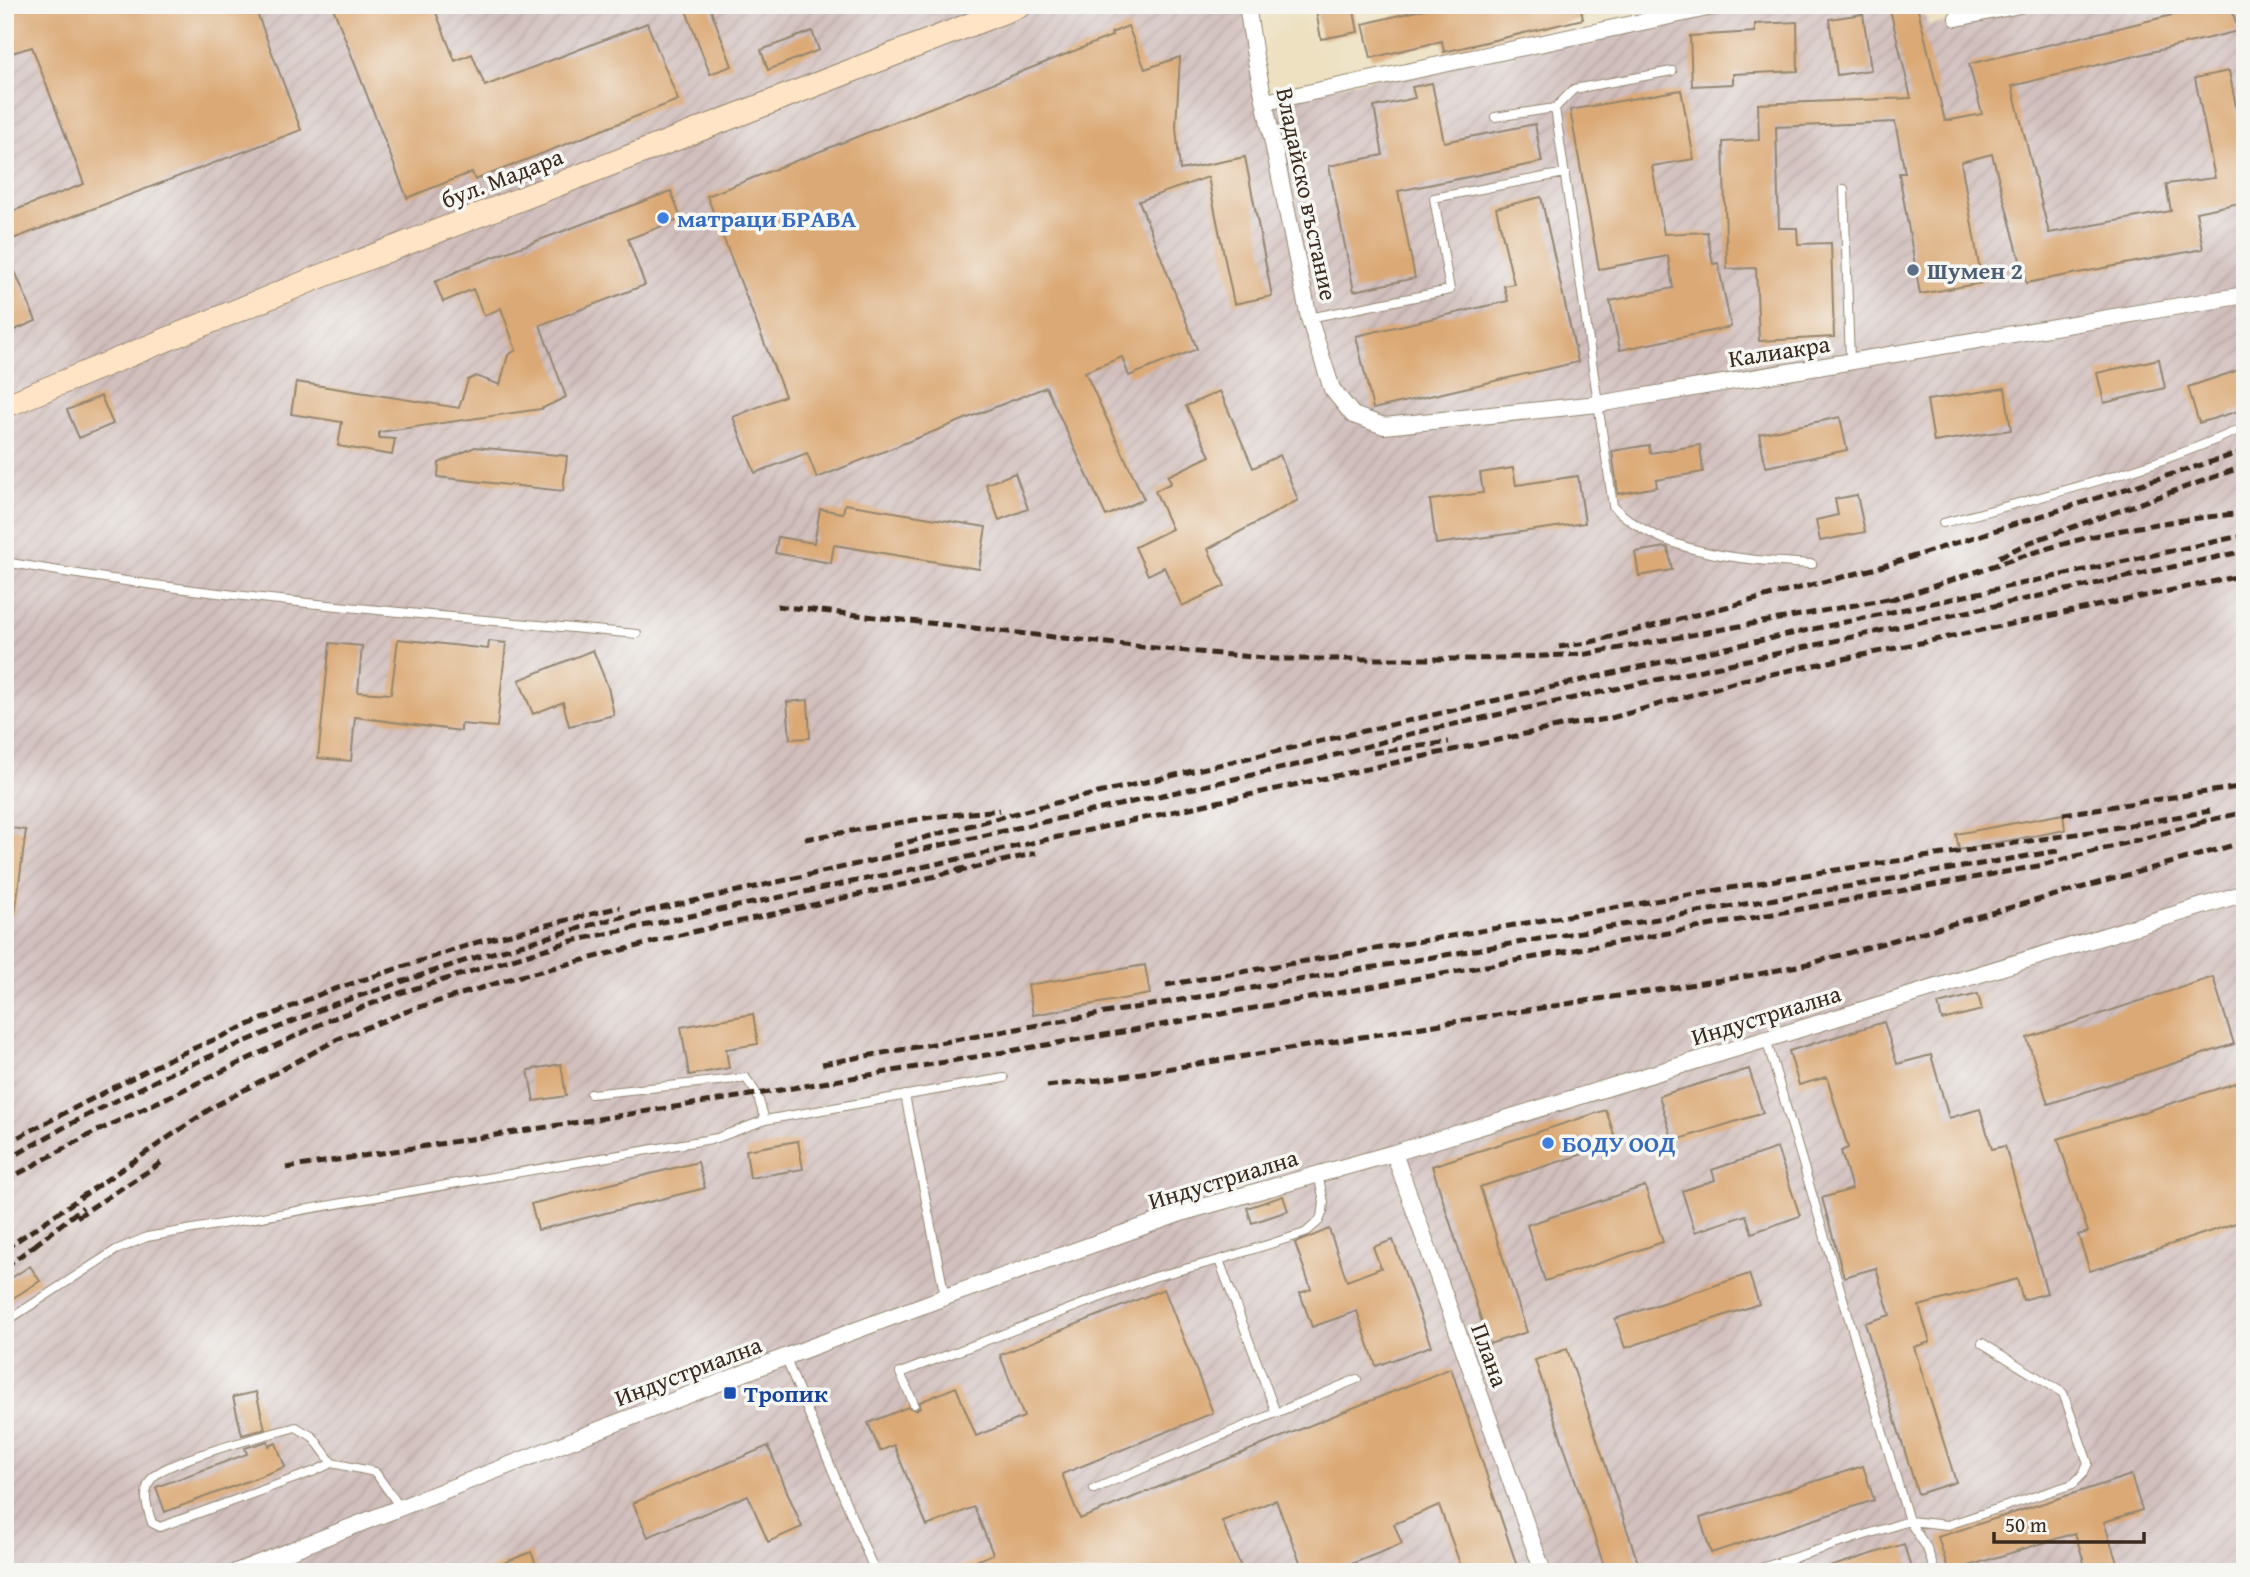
<svg xmlns="http://www.w3.org/2000/svg" width="2250" height="1577" font-family="'Gentium Book Plus',serif">
  <defs>
    <pattern id="industrial-furrows" width="10" height="10" patternUnits="userSpaceOnUse" patternTransform="scale(1.75)"><rect width="10" height="10" fill="#d1bfbd"/><path d="M-1 1l2-2M0 10L10 0M9 11l2-2" fill="none" stroke="#b4a4a2"/></pattern>
  </defs>
  <rect width="100%" height="100%" fill="#f6f6f2"/>
  <filter id="ink" filterUnits="userSpaceOnUse"><feTurbulence type="fractalNoise" baseFrequency=".0143" numOctaves="2"/><feDisplacementMap in="SourceGraphic" scale="14" xChannelSelector="R" yChannelSelector="G"/><feConvolveMatrix kernelMatrix="1 2 1 2 8 2 1 2 1" color-interpolation-filters="sRGB"/></filter>
  <filter id="wash" filterUnits="userSpaceOnUse"><feTurbulence type="fractalNoise" baseFrequency=".00686" numOctaves="4" result="noise"/><feDisplacementMap in="SourceGraphic" scale="28" xChannelSelector="R" yChannelSelector="G"/><feGaussianBlur stdDeviation="1.57" result="paint"/><feColorMatrix in="noise" values="0 0 0 0 0 0 0 0 0 0 0 0 0 0 0 0 0 1.4 0 .05"/><feComposite in="paint" operator="in"/></filter>
  <g filter="url(#wash)">
    <rect width="100%" height="100%" fill="#eee1c2"/>
    <!-- industrial -->
    <path fill="url(#industrial-furrows)" d="M5 5H1247L1265 101 1722 5H1923L1928 26 2019 5H2245V1572H5Z"/>
    <g id="blocks">
      <!-- building -->
      <path fill="#dba975" d="M5 5H254L301 130 5 242V214L84 184 32 47 5 55Z
        M332 5H433L455 61 472 54 485 86 647 23 678 100 475 180 472 172 407 198Z
        M684 5H709L732 66 710 74Z
        M1315 5H1353L1358 32 1321 39Z
        M1441 5H1580L1583 19 1444 52 1442 41 1371 58 1363 24Z
        M1889 5H1917L1945 121 1982 114 1969 64 2214 5H2231L2238 31 2012 86 2049 233 2171 211 2166 184 2215 178 2195 78 2229 71 2245 152V202L2196 212 2203 249 2026 283 1992 154 1961 162 1982 283 1920 294 1899 173H1905L1895 122 1776 127 1779 228H1797L1798 244 1831 243 1834 337 1759 341 1756 268 1727 269 1723 142 1759 140 1758 104 1911 98Z
        M1863 14 1871 70 1837 75 1829 19Z
        M1797 22 1798 71 1733 74V84L1692 86 1690 36 1755 32V24Z
        M1128 26 1145 69 1180 57 1176 127 1180 170 1245 157 1272 296 1234 304 1208 177 1139 201 1197 349 1129 376 1122 357 1085 372 1144 499 1106 516 1046 387 817 478 807 453 755 473 733 417 785 396 707 196 1112 36 1111 33Z
        M812 31 819 50 768 70 761 50Z
        M1432 83 1444 142 1535 124 1542 162 1398 191 1415 278 1354 291 1329 166 1383 155 1374 107 1415 98 1412 87Z
        M1681 90 1694 159 1652 166 1664 234 1707 232 1713 264 1718 263 1731 327 1620 350 1610 301 1673 288 1668 256 1599 269 1570 110Z
        M671 191 681 219 628 239 645 285 540 325 566 397 541 409 379 432V438L395 439 392 455 338 446 342 422 291 414 296 382 459 408 468 380 476 376 500 385 508 355 516 350 501 308 484 316 473 289 443 302 435 282 464 268Z
        M1541 197 1578 362 1373 409 1356 336 1508 301 1504 286 1514 284 1496 208Z
        M5 248 36 321 5 334Z
        M2159 359 2165 388 2104 403 2097 373Z
        M2245 368V409L2199 423 2188 387Z
        M2005 388 2011 430 1934 442 1927 400Z
        M1220 391 1253 468 1280 455 1298 500 1208 549 1225 586 1182 606 1164 567 1148 575 1135 547 1172 529 1155 491 1171 483 1168 476 1210 456 1186 406Z
        M101 396 113 424 79 438 67 410Z
        M1840 417 1847 450 1766 467 1759 434Z
        M1649 445 1650 453 1700 445 1703 472 1656 480 1657 487 1618 494 1612 451Z
        M475 447 567 456 563 491 438 477 439 463Z
        M1513 468 1516 485 1578 476 1585 523 1436 544 1430 500 1483 493 1480 473Z
        M1015 473 1028 509 999 520 986 484Z
        M1857 495 1865 532 1820 541 1816 520 1838 515 1835 499Z
        M845 504 986 527 979 569 834 545 831 563 775 553 778 537 814 543 820 509 843 513Z
        M1666 547 1668 548 1672 570 1639 576 1635 552Z
        M398 639 488 649 489 641 506 643 497 727 461 724V731L355 717 351 761 318 758 330 643 362 646 358 692 391 694Z
        M593 650 608 687 614 715 569 726 563 702 533 714 519 680Z
        M808 700 810 738 790 739 787 702Z
        M2063 814 2065 830 1959 850 1956 834Z
        M5 827 26 830 15 914 5 913Z
        M1145 965 1150 994 1033 1015 1028 985Z
        M2213 977 2234 1044 2048 1104 2027 1038Z
        M1978 994 1982 1010 1942 1020 1938 1004Z
        M753 1014 758 1044 726 1049 729 1068 689 1075 681 1027Z
        M1884 1022 1897 1064 1931 1055 1949 1118 1980 1109 1992 1149 2005 1146 2047 1293 2023 1300 2017 1279 1919 1306 1930 1342 1914 1347 1956 1482 1918 1494 1865 1323 1890 1315 1876 1268 1844 1277 1822 1198 1852 1189 1841 1151 1848 1148 1827 1077 1799 1085 1789 1051Z
        M561 1064 566 1096 534 1101 528 1070Z
        M1749 1069 1763 1113 1673 1141 1659 1096Z
        M2245 1080V1220L2090 1271 2078 1235 2088 1232 2058 1139Z
        M1606 1110 1617 1143 1480 1187 1527 1332 1489 1344 1432 1166Z
        M798 1141 803 1169 750 1178 746 1150Z
        M1777 1148 1800 1216 1752 1233 1746 1215 1695 1232 1682 1191 1715 1180 1712 1170Z
        M698 1162 705 1188 538 1230 531 1204Z
        M1645 1186 1663 1242 1545 1281 1527 1225Z
        M1283 1196 1288 1211 1252 1223 1247 1208Z
        M1329 1229 1347 1281 1381 1268 1373 1247 1393 1240 1431 1346 1376 1366 1357 1311 1312 1327 1300 1293 1311 1289 1295 1243Z
        M30 1266 40 1281 5 1303V1282Z
        M1749 1274 1759 1304 1625 1348 1615 1319Z
        M1164 1289 1213 1413 1062 1474 1080 1519 1451 1368 1519 1572H1463L1439 1505 1394 1524 1402 1544 1331 1572H1304L1276 1500 1222 1521 1243 1572H950L993 1554 974 1507 927 1526 894 1445 880 1451 868 1423 908 1407 916 1410 920 1407V1402L956 1387 976 1436 1024 1417 1000 1355Z
        M1567 1349 1641 1572H1606L1535 1360Z
        M256 1392 265 1429 242 1435 233 1397Z
        M268 1441 269 1446 276 1443 285 1467 165 1512 156 1487 247 1454 245 1448Z
        M768 1446 802 1527 768 1542 748 1495 648 1537 633 1503Z
        M1863 1466 1874 1500 1711 1553 1700 1518Z
        M2131 1475 2142 1510 2104 1522 2120 1572H2087L2075 1533 1949 1572 1938 1537Z
        M1904 1544 1912 1572H1826V1568Z
        M531 1552 539 1572H483V1571Z"/>
    </g>
  </g>
  <g filter="url(#ink)">
    <use href="#blocks" fill-opacity="0" stroke="#948670" stroke-width="2"/>
    <g fill="none" stroke-linecap="round" stroke-linejoin="round">
      <defs>
        <path id="service" d="M1555 108 1613 506C1662 556 1747 560 1812 564
          M1495 117 1555 108 1574 89 1672 71
          M1844 189 1850 361
          M1309 318 1450 290 1434 198 1565 173
          M1943 523C2045 496 2148 471 2245 427
          M5 562C214 599 426 614 637 634
          M1766 1039 1909 1521 1927 1548 1935 1572
          M591 1094 746 1078 757 1094 765 1120
          M905 1095 945 1297
          M1219 1260 1276 1413
          M5 1322 116 1250 147 1237 717 1138 765 1120 1004 1078
          M785 1357 875 1572
          M914 1404 900 1373 1154 1277 1219 1260 1305 1233 1319 1221 1323 1211 1324 1202 1318 1174
          M332 1463 315 1471 160 1527 152 1523C147 1508 141 1490 153 1477 170 1459 267 1435 296 1427L313 1437 332 1463 375 1472 400 1507
          M1094 1489 1357 1379
          M1749 1572 1909 1521 1948 1525 2073 1484 2083 1474 2088 1463 2063 1393 1982 1343"/>
        <path id="minor" d="M1247 5 1255 56 1309 318 1332 389 1353 415 1384 426 1598 404 2245 295
          M1957 18 2019 5
          M1265 102 1722 5
          M1394 1153 1543 1572
          M236 1572 785 1357 945 1297 1184 1212 1394 1153 2245 893"/>
        <path id="secondary" d="M5 406 314 279 1021 5"/>
      </defs>
      <!-- service casing -->
      <use href="#service" stroke="#948670" stroke-width="10"/>
      <!-- minor casing -->
      <use href="#minor" stroke="#948670" stroke-width="18"/>
      <!-- secondary casing -->
      <use href="#secondary" stroke="#948670" stroke-width="25"/>
      <!-- service -->
      <use href="#service" stroke="#fff" stroke-width="8"/>
      <!-- minor -->
      <use href="#minor" stroke="#fff" stroke-width="16"/>
      <!-- secondary -->
      <use href="#secondary" stroke="#ffe4c6" stroke-width="23"/>
      <!-- rail -->
      <path stroke="#3b2a1e" stroke-width="5" stroke-dasharray="10 5" stroke-linecap="butt" d="M1999 557 2028 543 2245 466
        M1889 600C1949 583 2007 559 2067 543 2125 527 2184 519 2245 513
        M777 606 1143 647 1275 659H1476L1587 654 1899 597
        M1559 647 1587 643 1877 568 2245 451
        M1373 753 1449 742
        M2063 814 2245 786
        M2197 823 2245 812
        M805 839 932 817 1000 810
        M893 846 1051 804 1630 669 2245 535
        M957 872 1036 853
        M1166 985 1823 872 2096 831 2210 811
        M822 1064 1122 1010 2063 850
        M1047 1086 1099 1080 1508 1013 1754 975 1812 963 2245 842
        M5 1144 169 1059 323 993 478 942 620 907
        M5 1161 70 1124 171 1073 329 1006 467 960 609 920 1314 761 1414 733 2245 551
        M286 1168 757 1094 1122 1032 2038 866 2206 822
        M5 1181 87 1136 329 1020 400 993 572 941 904 871 1566 725 1608 719 1743 680 2245 575
        M77 1217 164 1161
        M34 1246 83 1207
        M5 1249 213 1107 338 1039 413 1009 510 979 688 933 906 884 965 868
        M5 1267 42 1240"/>
    </g>
  </g>
  <!-- markers -->
  <g fill="#3f7fe0" stroke="#f6f6f2" stroke-width="2.5">
    <circle cx="663" cy="218" r="7"/>
    <circle cx="1548" cy="1143" r="7"/>
  </g>
  <circle fill="#5c6f8a" stroke="#f6f6f2" stroke-width="2.5" cx="1913" cy="270" r="7"/>
  <rect fill="#1a4fb4" stroke="#f6f6f2" stroke-width="2.5" x="723" y="1386" width="14" height="14" rx="3.5"/>
  <g text-anchor="middle" dominant-baseline="central" stroke-width="7" stroke-linejoin="round" paint-order="stroke">
    <!-- street labels -->
    <g font-size="24" fill="#3b2a1e" stroke="#f6f6f2">
      <text transform="translate(502 178) rotate(-21)">бул. Мадара</text>
      <text transform="translate(1307 194) rotate(78)">Владайско въстание</text>
      <text transform="translate(1779 351) rotate(-9)">Калиакра</text>
      <text transform="translate(1766 1015) rotate(-17)">Индустриална</text>
      <text transform="translate(1223 1179) rotate(-17)">Индустриална</text>
      <text transform="translate(1490 1355) rotate(70)">Плана</text>
      <text transform="translate(688 1371) rotate(-21)">Индустриална</text>
    </g>
    <!-- shop labels -->
    <g font-size="24" font-weight="bold" fill="#366cbe" stroke="#f6f6f2" text-anchor="start">
      <text x="677" y="218">матраци БРАВА</text>
      <text x="1562" y="1143">БОДУ ООД</text>
    </g>
    <!-- service labels -->
    <g font-size="24" font-weight="bold" fill="#4e5e75" stroke="#f6f6f2" text-anchor="start">
      <text x="1927" y="270">Шумен 2</text>
    </g>
    <!-- transit labels -->
    <g font-size="24" font-weight="bold" fill="#164399" stroke="#f6f6f2" text-anchor="start">
      <text x="744" y="1393">Тропик</text>
    </g>
  </g>
  <!-- margin -->
  <rect width="2250" height="1577" fill="none" stroke="#f6f6f2" stroke-width="28"/>
  <!-- scale -->
  <path d="M1994 1532v10h150v-10" fill="none" stroke="#3b2a1e" stroke-width="3.5"/>
  <text x="2005" y="1532" font-size="21" fill="#3b2a1e" stroke="#f6f6f2" stroke-width="5" paint-order="stroke">50 m</text>
</svg>
